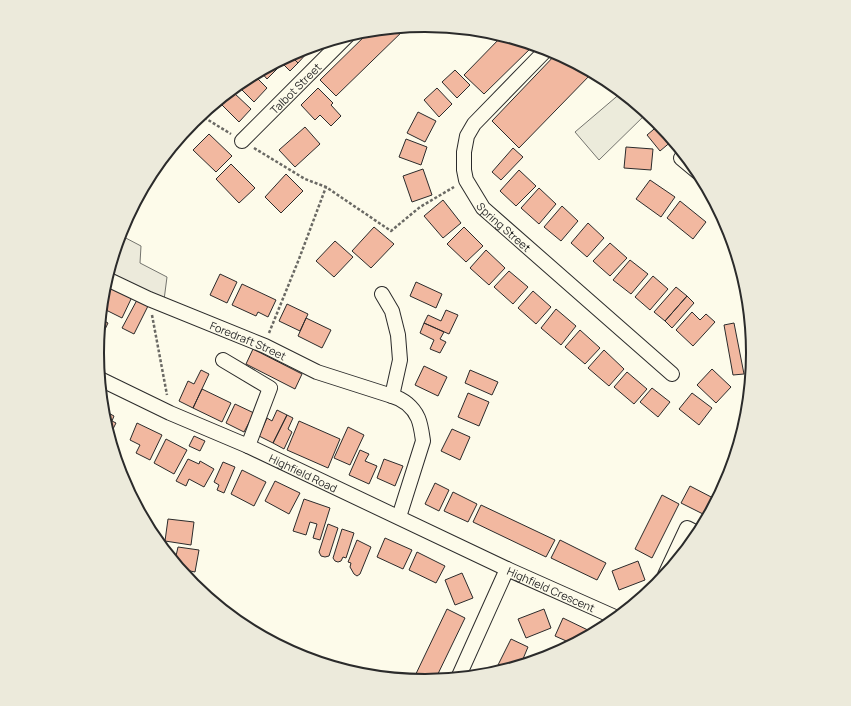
<svg xmlns="http://www.w3.org/2000/svg" width="851" height="706" font-family="Manrope,sans-serif">
  <rect width="100%" height="100%" fill="#fdfbea"/>
  <!-- green -->
  <path fill="#ecebdb" stroke="#74746e" d="M622 92 647 113 599 160 575 132Z"/>
  <!-- parking -->
  <path fill="#eceadb" stroke="#74746e" d="M120 235 141 246 140 263 167 277 164 300 109 272Z"/>
  <!-- building -->
  <path fill="#f2b8a0" stroke="#2b2b2b" d="M407 27 336 96 320 80 371 30Z
    M503 35 534 45 484 94 464 75Z
    M320 44 313 51 310 47Z
    M303 49 307 53 298 63 290 55Z
    M557 53 593 72 519 148 492 121Z
    M290 55 298 63 290 71 280 61Z
    M276 63 280 66 267 79 260 71Z
    M455 70 470 85 457 98 442 82Z
    M254 75 267 88 254 102 238 86 244 80Z
    M318 88 333 103 331 105 341 116 331 126 320 115 315 120 301 105Z
    M437 88 452 104 439 117 424 100Z
    M233 92 251 109 239 122 221 104Z
    M418 112 436 121 425 142 407 133Z
    M660 124 673 140 660 151 647 135Z
    M305 127 320 144 295 167 279 150Z
    M209 134 232 156 216 172 193 150Z
    M406 139 427 147 421 165 399 157Z
    M626 147 653 149 651 170 624 168Z
    M513 148 523 157 501 180 492 172Z
    M231 164 255 188 239 203 216 179Z
    M423 169 432 195 412 202 403 176Z
    M519 170 536 186 516 206 500 191Z
    M286 174 303 191 281 213 265 197Z
    M650 180 675 197 661 217 636 199Z
    M539 188 556 204 539 224 521 208Z
    M443 200 461 223 443 238 424 216Z
    M680 201 706 222 693 239 667 218Z
    M562 206 578 221 561 241 544 227Z
    M723 217 729 228 731 237 719 220Z
    M588 223 604 238 587 257 571 243Z
    M374 227 394 244 371 268 352 251Z
    M464 227 483 246 466 262 447 244Z
    M335 241 353 257 334 277 316 261Z
    M610 243 627 258 610 276 593 261Z
    M486 250 505 268 489 285 470 268Z
    M630 260 648 274 631 294 613 280Z
    M509 271 528 287 513 304 494 287Z
    M220 274 237 282 227 303 210 295Z
    M653 276 668 289 650 310 635 297Z
    M416 282 442 294 436 308 410 296Z
    M105 284 132 297 122 318 102 308 104 289Z
    M242 284 276 300 268 317 258 312 256 316 232 305Z
    M676 287 687 296 665 321 654 312Z
    M533 291 551 307 536 324 518 308Z
    M687 296 694 303 672 328 665 321Z
    M137 300 148 306 134 334 122 328Z
    M287 304 308 314 300 331 279 321Z
    M556 309 576 326 561 345 541 328Z
    M446 310 458 315 449 334 424 323 428 315 441 321Z
    M692 312 700 320 706 314 715 322 693 346 676 330Z
    M306 318 331 330 322 348 298 336Z
    M101 319 108 323 101 338 99 337Z
    M424 323 444 332 440 339 446 342 440 353 430 349 434 340 420 333Z
    M734 323 744 374 733 375 724 325Z
    M580 330 600 348 585 364 565 347Z
    M253 349 302 374 295 389 246 364Z
    M604 350 624 369 609 386 588 368Z
    M424 366 447 377 438 396 415 385Z
    M712 369 731 387 716 403 697 385Z
    M201 370 209 374 193 408 179 401 188 381 194 384Z
    M470 370 498 382 492 395 465 383Z
    M627 372 647 389 634 404 614 387Z
    M652 388 670 402 658 417 640 402Z
    M202 389 231 403 222 422 193 408Z
    M468 393 489 402 479 426 458 417Z
    M692 393 712 408 699 425 679 409Z
    M235 404 254 413 244 432 226 423Z
    M103 410 114 416 112 421 116 423 110 435 109 434 104 417Z
    M277 410 287 415 273 443 259 436 267 418 272 421Z
    M287 415 293 418 288 429 292 432 284 449 273 443Z
    M299 421 340 439 328 468 287 450Z
    M137 423 162 435 150 460 136 453 140 445 130 440Z
    M348 427 364 435 350 465 334 458Z
    M452 429 470 437 460 460 441 451Z
    M194 436 205 441 200 451 189 446Z
    M166 439 187 450 174 474 154 463Z
    M360 450 369 454 365 461 377 466 369 484 349 475Z
    M188 459 199 464 200 461 214 469 204 487 189 479 186 486 176 481Z
    M384 459 403 466 395 486 377 478Z
    M223 462 235 467 224 493 217 490 219 485 214 482Z
    M242 470 266 482 254 506 231 494Z
    M275 481 300 493 289 514 265 501Z
    M435 483 449 490 439 511 425 504Z
    M690 486 715 499 707 516 681 503Z
    M453 492 477 504 468 522 444 511Z
    M662 495 679 504 652 558 635 549Z
    M304 499 330 508 320 540 313 538 317 524 310 522 306 535 293 531Z
    M481 505 555 540 546 557 473 522Z
    M168 519 194 522 191 545 165 541Z
    M328 524 338 528 329 556 325 557 321 556 319 552Z
    M342 529 354 533 346 558 343 557 341 561 338 562 335 561 333 558Z
    M385 538 412 550 403 569 377 557Z
    M357 540 371 547 360 574 357 576 354 574 350 567 351 563 348 562Z
    M560 540 606 563 597 580 551 558Z
    M178 547 199 550 195 572 181 569 169 555 176 556Z
    M417 552 445 566 436 583 409 570Z
    M638 561 645 580 619 590 612 571Z
    M184 573 193 575 192 583Z
    M462 573 473 598 455 605 445 580Z
    M447 609 465 618 435 680 425 681 413 680Z
    M544 609 551 628 526 638 518 619Z
    M563 618 594 633 573 644 555 636Z
    M511 639 528 647 520 666 494 673Z
    M294 653 310 657 309 659 300 656Z"/>
  <g fill="none" stroke-linecap="round" stroke-linejoin="round">
    <defs>
      <g id="minor">
        <path id="s1" d="M547 49 474 124 467 136 464 152V170L466 180 483 208 672 374"/>
        <path id="s2" d="M242 141 348 35"/>
        <path d="M681 158 699 173"/>
        <path id="s3" d="M107 279 149 299 265 346 317 372 392 396"/>
        <path d="M382 294 392 311 398 335 400 360 392 396C403 399 413 407 418 418 421 425 422 434 423 441L399 517"/>
        <path d="M223 360 270 388 248 446"/>
        <path id="s4" d="M100 379 170 413 248 446 507 569"/>
        <path d="M665 575 687 528 699 534"/>
        <path id="s5" d="M458 678 507 569 617 618"/>
      </g>
    </defs>
    <!-- minor casing -->
    <use href="#minor" stroke="#2b2b2b" stroke-width="16"/>
    <!-- path -->
    <path stroke="#6a6964" stroke-width="2.5" stroke-dasharray="3 2" stroke-linecap="butt" d="M200 115 231 134
      M254 148 305 179 326 187 391 231 420 207 454 187
      M152 315 167 395
      M269 333 299 259 326 187"/>
    <!-- minor -->
    <use href="#minor" stroke="#fdfbea" stroke-width="14"/>
  </g>
  <g text-anchor="middle" dominant-baseline="central" stroke-width="3" stroke-linejoin="round" paint-order="stroke">
    <!-- street labels -->
    <g font-size="11" fill="#2b2b2b" stroke="#fdfbea">
      <text stroke="none"><textPath href="#s2" startOffset="75">Talbot Street</textPath></text>
      <text stroke="none"><textPath href="#s1" startOffset="224">Spring Street</textPath></text>
      <text stroke="none"><textPath href="#s3" startOffset="154">Foredraft Street</textPath></text>
      <text stroke="none"><textPath href="#s4" startOffset="224">Highfield Road</textPath></text>
      <text stroke="none"><textPath href="#s5" startOffset="168">Highfield Crescent</textPath></text>
    </g>
  </g>
  <!-- crop -->
  <path d="M0 0H851V706H0ZM104 353a321 321 0 1 1 642 0a321 321 0 1 1-642 0Z" fill="#eceadb" fill-rule="evenodd"/>
  <path fill="none" stroke="#2b2b2b" stroke-width="2" d="M104 353a321 321 0 1 1 642 0a321 321 0 1 1-642 0Z"/>
</svg>
